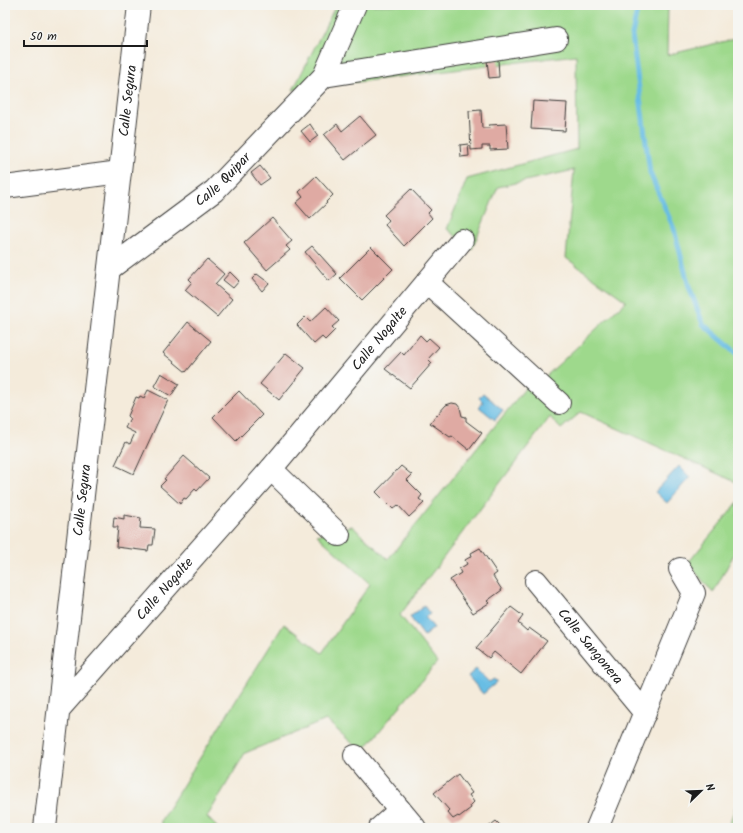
<svg xmlns="http://www.w3.org/2000/svg" width="743" height="833" font-family="Kalam,sans-serif">
  <rect width="100%" height="100%" fill="#f6f6f2"/>
  <filter id="ink" filterUnits="userSpaceOnUse"><feTurbulence type="fractalNoise" baseFrequency=".025" numOctaves="2"/><feDisplacementMap in="SourceGraphic" scale="8" xChannelSelector="R" yChannelSelector="G"/><feConvolveMatrix kernelMatrix="1 2 1 2 8 2 1 2 1" color-interpolation-filters="sRGB"/></filter>
  <filter id="wash" filterUnits="userSpaceOnUse"><feTurbulence type="fractalNoise" baseFrequency=".012" numOctaves="4" result="noise"/><feDisplacementMap in="SourceGraphic" scale="16" xChannelSelector="R" yChannelSelector="G"/><feGaussianBlur stdDeviation="0.9" result="paint"/><feColorMatrix in="noise" values="0 0 0 0 0 0 0 0 0 0 0 0 0 0 0 0 0 1.4 0 .05"/><feComposite in="paint" operator="in"/></filter>
  <g filter="url(#wash)">
    <rect width="100%" height="100%" fill="#f4ebdb"/>
    <!-- green -->
    <path fill="#9ed98c" stroke="#5d7a54" d="M336 5H668L667 55 734 39 738 40V483L581 412 561 429 550 417 400 615 437 662 362 752 326 720 245 753 207 817 218 828H161V820L284 624 322 653 370 584 317 535 352 526 388 559 539 371 544 378 626 301 566 258 574 170 498 187 472 249 447 229 467 179 577 149 576 55 293 90Z
      M738 502V547L713 593 688 563Z
      M738 799V828H728Z"/>
    <!-- water -->
    <path fill="#68bde4" stroke="#426c80" d="M483 393 503 410 495 420 479 407 483 402 479 398Z
      M679 466 690 477 667 503 655 492Z
      M424 606 430 614 425 617 434 628 424 636 410 617Z
      M476 669 489 682 494 679 497 682 483 694 468 676Z"/>
    <g fill="none" stroke-linecap="round" stroke-linejoin="round">
      <!-- stream -->
      <path stroke="#68bde4" stroke-width="5" d="M638 5 632 35 650 173 674 229 689 287 703 324 738 354"/>
    </g>
    <g id="blocks">
      <!-- building -->
      <path fill="#dfaaa3" d="M498 59 499 77 489 78 487 60Z
        M533 101 567 103 565 131 531 129Z
        M481 110 482 128H490L489 125 506 124 508 149 490 150V146H482V149L471 150 469 111Z
        M360 116 376 135 345 160 324 135 337 124 342 131Z
        M310 124 318 136 310 142 301 131Z
        M468 144 469 156 461 157 460 145Z
        M260 166 270 178 260 185 251 173Z
        M316 176 333 195 326 202 327 203 310 219 296 203 303 197 299 192Z
        M411 189 431 210 428 213 432 218 404 246 385 225 389 220 384 215Z
        M272 218 292 241 286 246 290 250 267 270 244 243Z
        M312 246 337 274 329 281 305 252Z
        M371 247 393 269 362 300 340 278Z
        M207 259 224 274 215 284 232 299 217 317 185 290 192 282 189 279Z
        M230 272 239 281 233 288 223 280Z
        M257 274 269 283 262 291 252 279Z
        M326 307 339 321 332 327 335 330 325 340 322 337 314 344 297 325 305 317 310 322Z
        M188 322 211 341 186 372 163 353Z
        M420 335 426 341 429 338 439 347 428 359 432 363 410 388 385 369 401 352 404 355Z
        M286 353 305 368 279 400 260 384Z
        M161 373 179 384 171 396 154 386Z
        M148 390 168 400 134 474 115 465 126 442 130 444 135 433 125 428 130 418 128 416 136 397 139 398 140 396 144 398Z
        M239 391 262 415 236 441 213 417Z
        M452 403 457 404 460 408 462 416 466 417V421L482 433 469 450 452 436 450 437 430 423 446 405Z
        M184 456 209 478 197 491 195 489 186 499 184 498 180 504 160 486 166 480 164 479Z
        M401 466 412 475 407 480 422 495 419 499 424 503 409 517 398 505 393 509 376 492Z
        M124 515 141 518 140 528 155 529 153 545H149L148 551 116 547 118 527H113L114 517 124 519Z
        M480 548 497 573 493 576 502 590 487 601 489 603 473 613 450 580 461 573 459 569 467 564 465 560 472 556 471 553Z
        M511 607 523 616 518 623 527 631 529 628 547 641 521 674 494 652 489 658 476 648Z
        M458 774 472 793 469 795 474 802 470 806 471 808 459 817 458 816 453 819 447 812 449 810 434 793Z
        M496 821 503 828H487Z"/>
    </g>
  </g>
  <g filter="url(#ink)">
    <use href="#blocks" fill-opacity="0" stroke="#3c3b39" stroke-width="1"/>
    <g fill="none" stroke-linecap="round" stroke-linejoin="round">
      <defs>
        <g id="minor">
          <path d="M324 76 556 39"/>
          <path d="M5 187 120 172"/>
          <path id="s1" d="M109 269 214 191 324 76 355 5"/>
          <path d="M427 282 559 403"/>
          <path d="M271 469 339 535"/>
          <path id="s2" d="M536 581 645 713"/>
          <path id="s3" d="M59 709 271 469 462 240"/>
          <path d="M355 756 415 828"/>
          <path id="s4" d="M45 828 139 5"/>
          <path d="M380 828 400 810"/>
          <path d="M597 828 694 593 680 569"/>
        </g>
      </defs>
      <!-- minor casing -->
      <use href="#minor" stroke="#3c3b39" stroke-width="24"/>
      <!-- minor -->
      <use href="#minor" stroke="#fff" stroke-width="22"/>
    </g>
  </g>
  <g text-anchor="middle" dominant-baseline="central" stroke-width="3" stroke-linejoin="round" paint-order="stroke">
    <!-- street labels -->
    <g font-size="14" fill="#1c1c1c" stroke="#f6f6f2">
      <text stroke="none"><textPath href="#s4" startOffset="732">Calle Segura</textPath></text>
      <text stroke="none"><textPath href="#s1" startOffset="145">Calle Quipar</textPath></text>
      <text stroke="none"><textPath href="#s3" startOffset="490">Calle Nogalte</textPath></text>
      <text stroke="none"><textPath href="#s4" startOffset="330">Calle Segura</textPath></text>
      <text stroke="none"><textPath href="#s3" startOffset="160">Calle Nogalte</textPath></text>
      <text stroke="none"><textPath href="#s2" startOffset="85">Calle Sangonera</textPath></text>
    </g>
  </g>
  <!-- margin -->
  <rect width="743" height="833" fill="none" stroke="#f6f6f2" stroke-width="20"/>
  <!-- north arrow -->
  <g transform="translate(701 791) rotate(67)" stroke="#f6f6f2" stroke-width="3" paint-order="stroke">
  <path d="M0-3L7 15L0 10L-7 15Z" fill="#1c1c1c"/>
  <text y="-6" font-size="11" font-weight="bold" text-anchor="middle" fill="#1c1c1c">N</text>
  </g>
  <!-- scale -->
  <path d="M24 40v6h123v-6" fill="none" stroke="#1c1c1c" stroke-width="2"/>
  <text x="30" y="40" font-size="12" fill="#1c1c1c" stroke="#f6f6f2" stroke-width="3" paint-order="stroke">50 m</text>
</svg>
